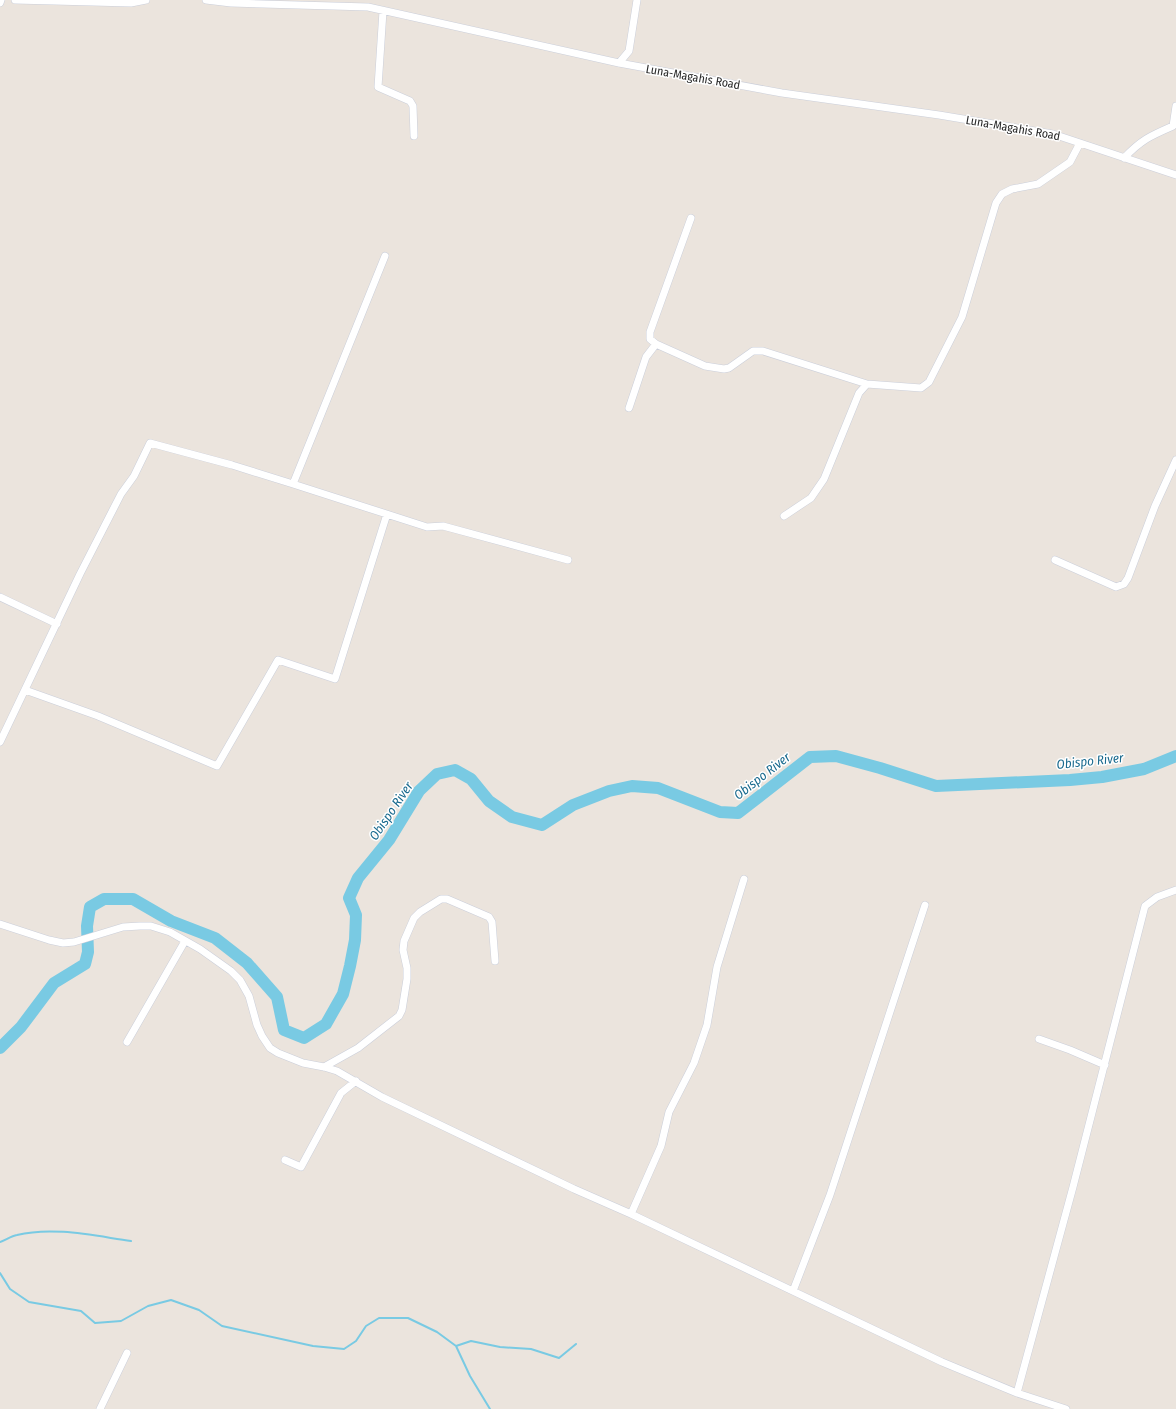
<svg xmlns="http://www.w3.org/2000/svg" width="1176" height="1409" font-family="'Fira Sans Condensed',sans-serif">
  <rect width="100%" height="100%" fill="#ebe4dd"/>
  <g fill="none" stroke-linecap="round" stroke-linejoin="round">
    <!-- stream -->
    <path stroke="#79cae3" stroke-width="2" d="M0 1242C6 1240 11 1236 17 1235 53 1226 95 1236 131 1241
      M0 1273 10 1289 29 1302 81 1311 95 1323 121 1321 148 1306 171 1300 199 1310 222 1326 313 1346 344 1349 356 1341 366 1326 379 1318H408L437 1332 456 1346 470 1376 490 1409
      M456 1346 471 1341 500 1347 531 1349 559 1358 576 1344"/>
    <!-- river -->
    <path stroke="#79cae3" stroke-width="12" d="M0 1048 21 1027 54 983 85 964 88 952 87 926 90 907 104 899H133L171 921 215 938 247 963 277 997 284 1030 304 1038 326 1024 343 994 350 966 355 940 356 915 349 898 358 878 389 840 419 791 437 774 455 770 471 779 489 801 512 817 542 825 573 805 609 791 632 786 658 788 720 812 738 813 810 757 836 756 880 768 936 786 1070 780 1102 777 1144 769 1176 756"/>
    <defs>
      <path id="minor" d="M15 0 131 3 146 0
        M206 0 231 3 368 7 619 63 782 93 939 115 1053 134 1176 175
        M0 3 1 0
        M383 11 378 87 410 101 413 106 414 136
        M619 63 629 51 637 0
        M1124 158C1141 140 1150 136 1173 126L1176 106
        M656 344 650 339V332L691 218
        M629 408 646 357 656 344 705 366 724 369 729 368 753 351H763L867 384
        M293 484 427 527 443 526 568 560
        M784 516 811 498 824 479 859 393 867 384 921 388 929 382 962 317 996 203 1002 194 1012 189 1038 184 1070 162 1080 143
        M1055 560 1116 587 1124 584 1128 578 1155 506 1176 460
        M0 597 57 624
        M25 690 98 716 217 766 278 660 335 679 387 514
        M0 742 80 574 121 494 134 476 150 443 232 465 293 484 385 256
        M0 924 49 940 63 943 74 942 123 927 140 926H151L170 932 200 949 231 971 240 980 249 996 257 1025 262 1036 270 1048 278 1053 303 1063 324 1067 337 1071 382 1097 574 1189 631 1214 942 1362 1017 1393 1066 1409
        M1039 1039 1070 1050 1105 1065
        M127 1042 185 941
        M324 1067 358 1048 399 1016 402 1010 407 979V968L403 950 404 941 414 918 420 912 441 899H447L489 917 492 922 495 961
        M285 1160 301 1167 341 1093 356 1081
        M631 1214 661 1146 669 1112 694 1063 707 1025 717 967 744 879
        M793 1291 830 1195 925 905
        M1017 1393 1073 1187 1145 906 1157 897 1176 890
        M100 1409 127 1353"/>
    </defs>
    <!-- minor casing -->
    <use href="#minor" stroke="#cbcfda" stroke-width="8"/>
    <!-- minor -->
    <use href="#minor" stroke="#fff" stroke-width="7"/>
  </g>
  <g text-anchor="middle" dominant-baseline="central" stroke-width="3" stroke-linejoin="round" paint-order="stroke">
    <!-- street labels -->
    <g font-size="12" fill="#2a2a2a" stroke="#fff">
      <text transform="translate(693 77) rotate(10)">Luna-Magahis Road</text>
      <text transform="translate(1013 128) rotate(10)">Luna-Magahis Road</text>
    </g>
    <!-- water labels -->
    <g font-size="13" font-style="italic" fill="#1a6a8e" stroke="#fff">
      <text transform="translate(1090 761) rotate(-6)">Obispo River</text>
      <text transform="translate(762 776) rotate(-38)">Obispo River</text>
      <text transform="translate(391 811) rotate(-56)">Obispo River</text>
    </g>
  </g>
</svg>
